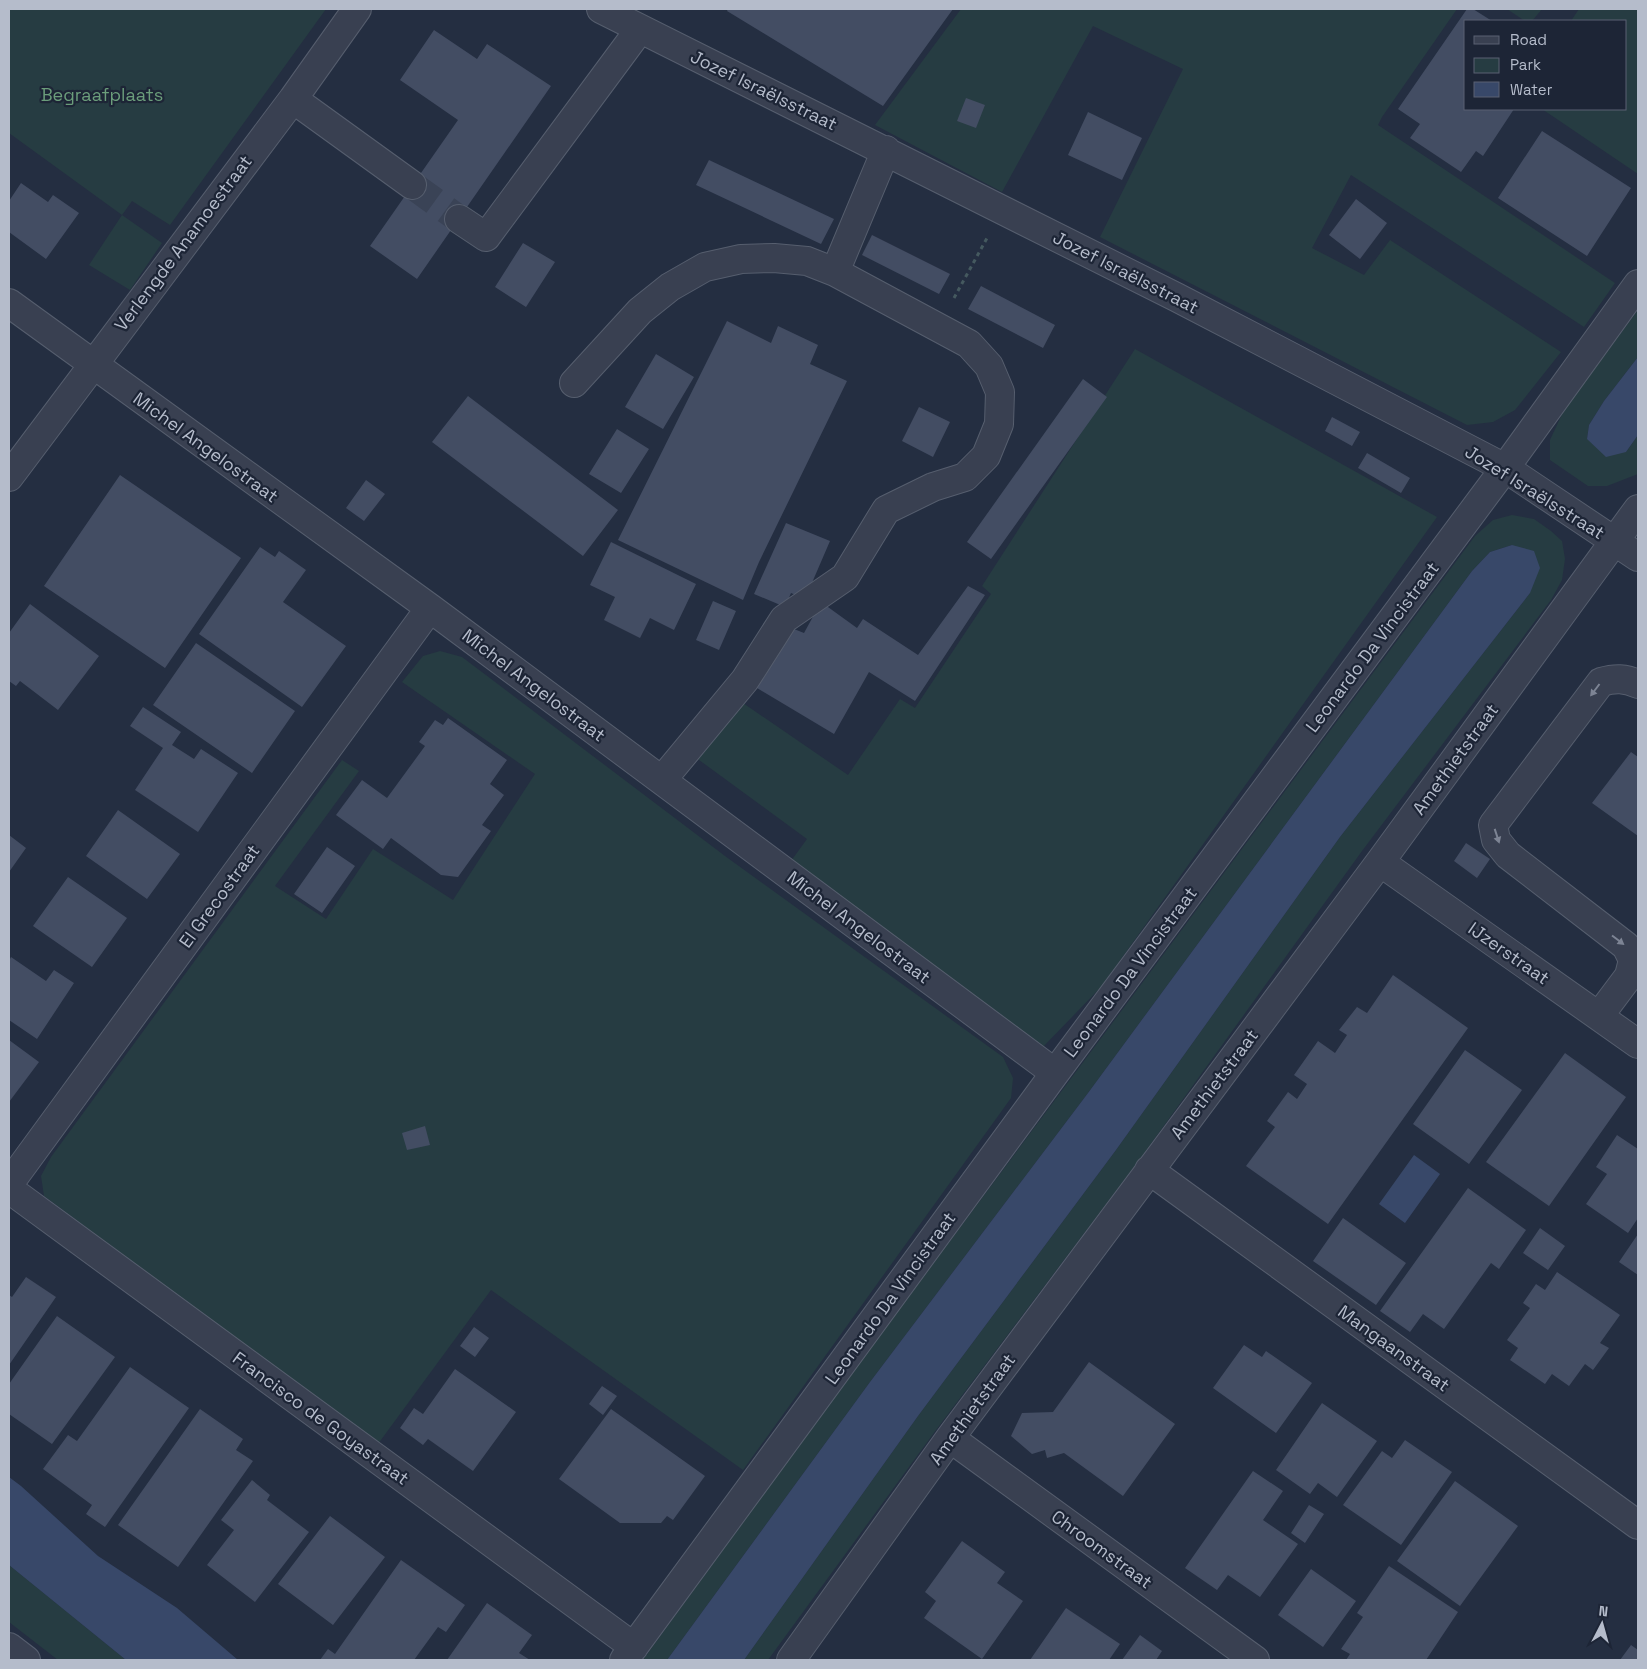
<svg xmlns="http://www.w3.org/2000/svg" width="1647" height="1669" font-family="'Space Grotesk',sans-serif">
  <rect width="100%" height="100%" fill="#242e41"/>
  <!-- green -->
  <path fill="#263c42" d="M9 9H326L170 225 132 201 122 215 162 243 130 290 89 265 122 215 9 133Z
    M961 9H1457L1382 117 1378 125 1615 283 1584 327 1351 175 1312 248 1364 275 1390 240 1561 352 1515 410 1493 422 1467 425 1100 237 1183 69 1093 26 1002 192 875 125Z
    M1507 9H1542L1532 21H1525Z
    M1579 9H1638V174L1542 109H1626V21H1571Z
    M1638 310V357L1604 401 1589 425 1587 439 1626 452 1638 435V474L1607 486H1588L1550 460V440L1564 410Z
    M1135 349 1437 517 1101 987 1042 1048 791 861 807 839 695 757 740 701 848 775 900 699 915 708 991 594 982 586Z
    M1512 515 1534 519 1551 531 1562 541 1565 559 1562 580 1551 600 1362 851 1137 1163 936 1430 768 1660H744L918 1416 1116 1150 1340 837 1530 593 1512 545 1490 552 1472 571 1088 1093 870 1382 667 1660H643L845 1382 1475 536 1493 520Z
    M440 651 462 657 725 856 1003 1057 1013 1078 1011 1098 743 1470 491 1290 378 1444 44 1196 41 1176 51 1157 342 760 359 771 275 886 326 919 373 849 453 900 535 774 402 682 423 656Z
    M9 1565 19 1573 126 1660H58L9 1622Z"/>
  <!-- water -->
  <path fill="#384869" d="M1638 357V435L1626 452 1606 457 1587 439 1589 425 1604 401Z
    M1512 545 1534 551 1540 568 1530 593 1340 837 1116 1150 918 1416 744 1660H667L870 1382 1088 1093 1472 571 1490 552Z
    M1414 1155 1440 1174 1405 1223 1379 1204Z
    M9 1477 21 1486 98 1556 177 1608 238 1660H126L9 1565Z"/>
  <!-- building -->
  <path fill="#434d63" d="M728 9H953L883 106 727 11Z
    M1467 9H1473L1492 21H1466V109H1514L1483 156 1476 151 1461 172 1410 138 1420 124 1398 109Z
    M434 30 477 59 487 44 551 86 417 279 370 246 458 120 400 80Z
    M966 98 985 105 976 128 957 121Z
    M1088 112 1142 138 1122 180 1068 155Z
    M1542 131 1631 188 1587 256 1498 198Z
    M709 160 834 219 821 244 696 185Z
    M21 183 48 202 53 195 79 213 46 259 9 232V201Z
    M1356 199 1387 223 1360 259 1329 235Z
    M872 235 950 274 939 294 862 255Z
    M523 243 555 262 526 307 495 287Z
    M981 286 1055 325 1043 348 968 309Z
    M727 321 771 343 778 326 818 345 810 364 847 381 759 562 743 600 618 540Z
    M656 354 694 377 663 429 625 407Z
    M1083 379 1107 397 991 559 967 542Z
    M468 396 618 510 583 556 432 442Z
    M919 407 950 422 933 457 902 441Z
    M1332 417 1360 432 1352 446 1325 431Z
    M617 429 649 449 621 493 589 474Z
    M1367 453 1410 478 1401 493 1358 468Z
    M120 475 241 558 165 668 44 586Z
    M366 480 385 494 364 521 346 508Z
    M786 523 830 541 805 599 791 593 785 607 754 594Z
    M611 542 696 584 674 630 650 618 640 638 604 620 615 597 590 585Z
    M260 547 275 557 279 551 306 570 283 602 346 646 302 707 199 634Z
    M968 586 985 595 915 701 869 672 834 734 757 688 794 629 804 633 821 602 857 628 863 619 918 655Z
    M713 601 736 611 719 650 696 640Z
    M30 604 99 656 58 710 20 681 16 686 9 681V633Z
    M196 643 295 711 252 773 153 705Z
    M143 707 181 732 172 745 194 759 201 749 238 773 198 832 135 790 163 748 130 726Z
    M448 718 507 760 490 784 504 795 482 825 491 831 458 877 441 875 391 838 383 849 336 815 362 780 387 798 425 746 419 742 435 720 443 725Z
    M1631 752 1638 757V836L1592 803Z
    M118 810 180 854 147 899 86 856Z
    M9 835 26 848 9 872Z
    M1466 843 1490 859 1477 878 1454 861Z
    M327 847 355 866 322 913 294 894Z
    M68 877 127 918 92 967 33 926Z
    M11 957 46 981 54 970 74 983 37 1039 9 1020V961Z
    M1393 975 1468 1028 1328 1224 1246 1166 1275 1127 1267 1121 1288 1092 1297 1099 1307 1084 1294 1075 1318 1041 1335 1053 1347 1035 1339 1030 1357 1007 1367 1013Z
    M9 1040 39 1062 9 1102Z
    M1465 1050 1522 1090 1469 1164 1413 1124Z
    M1565 1053 1626 1097 1549 1206 1486 1162Z
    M425 1126 430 1145 407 1150 402 1133Z
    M1617 1135 1638 1149V1218L1628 1233 1586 1204 1607 1174 1596 1167Z
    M1468 1188 1526 1230 1499 1269 1491 1263 1444 1329 1423 1314 1410 1332 1380 1311Z
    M1343 1218 1406 1263 1376 1305 1313 1261Z
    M1540 1228 1565 1246 1548 1270 1523 1253Z
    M1638 1234V1275L1619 1262Z
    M1557 1272 1620 1315 1600 1343 1609 1348 1593 1370 1585 1364 1569 1386 1552 1374 1545 1384 1510 1360 1518 1348 1507 1340 1530 1308 1523 1303 1536 1284 1545 1290Z
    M26 1277 56 1297 9 1365V1295L12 1297Z
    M57 1316 115 1357 52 1444 9 1414V1384Z
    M474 1327 489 1338 475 1357 460 1346Z
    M1244 1345 1262 1357 1266 1351 1312 1383 1276 1433 1213 1388Z
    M1089 1362 1175 1424 1123 1496 1064 1453 1047 1458 1045 1450 1032 1454 1011 1436 1022 1413 1053 1412Z
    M130 1367 189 1408 105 1527 86 1514 92 1505 43 1469 68 1435 77 1441Z
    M455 1369 516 1412 473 1471 428 1439 423 1445 400 1428 414 1408 423 1414Z
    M602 1386 617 1396 603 1415 589 1404Z
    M1322 1403 1377 1441 1337 1497 1318 1483 1310 1494 1276 1470Z
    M200 1409 243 1439 236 1450 253 1461 178 1567 118 1525Z
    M611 1409 705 1476 673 1520 667 1516 661 1523H620L559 1479Z
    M1405 1440 1452 1472 1401 1545 1343 1505 1382 1451 1392 1458Z
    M1253 1471 1283 1491 1263 1520 1298 1544 1260 1597 1228 1575 1217 1590 1185 1568Z
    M252 1480 270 1495 267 1500 309 1532 255 1602 207 1565 234 1530 221 1520Z
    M1455 1481 1518 1526 1460 1606 1397 1561Z
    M1309 1505 1324 1514 1305 1543 1291 1533Z
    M330 1516 385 1557 333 1625 278 1584Z
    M962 1541 1005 1572 997 1583 1023 1601 982 1659 924 1618 936 1601 925 1592Z
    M401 1560 465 1605 446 1632 438 1627 414 1660H320L328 1649 335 1654Z
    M1389 1566 1458 1612 1426 1660H1346L1350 1654 1341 1649 1363 1617 1357 1613Z
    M1311 1569 1356 1601 1323 1647 1278 1615Z
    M487 1603 532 1635 519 1653 530 1660H447Z
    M1066 1608 1120 1644 1109 1660H1030Z
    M1140 1635 1162 1651 1156 1660H1122Z
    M1631 1645 1638 1650V1660H1620Z"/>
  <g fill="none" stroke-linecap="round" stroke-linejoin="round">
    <!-- minor-tunnel -->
    <path stroke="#3a4356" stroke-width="28" stroke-dasharray="28 14" stroke-linecap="butt" d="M412 185 459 219"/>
    <defs>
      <path id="minor" d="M601 9 1176 297 1505 468 1638 557
        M293 99 412 185
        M459 219 486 237 640 29
        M835 272 886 150
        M9 303 430 608 1055 1073
        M574 383 640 311 670 287 705 267 741 259 774 258 807 261 835 272 969 344 989 366 1000 392 999 424 986 456 965 477 933 487 886 510 845 577 784 619 745 680 662 780
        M9 477 293 99 357 9
        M1380 862 1638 1044
        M1599 1016 1629 976 1633 960 1626 946 1508 855 1496 840 1493 825 1601 682C1615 678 1625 678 1638 684
        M1149 1170 1638 1525
        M9 1184 430 608
        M9 1189 634 1647
        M950 1438 1255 1660
        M9 1647 26 1660
        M624 1660 1055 1073 1505 468 1638 284
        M791 1660 950 1438 1380 862 1638 509"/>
    </defs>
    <!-- minor casing -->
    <use href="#minor" stroke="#565e6e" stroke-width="30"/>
    <!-- path -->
    <path stroke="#45595f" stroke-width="3" stroke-dasharray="4 4" stroke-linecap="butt" d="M954 298 987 238"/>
    <!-- minor -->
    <use href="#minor" stroke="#394051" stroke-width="28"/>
  </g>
  <!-- one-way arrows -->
  <defs><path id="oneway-solid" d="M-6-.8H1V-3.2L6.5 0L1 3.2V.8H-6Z" transform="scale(1.25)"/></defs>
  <g fill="#7d8494">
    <use href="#oneway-solid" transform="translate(1595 690) rotate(127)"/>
    <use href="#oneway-solid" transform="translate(1497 836) rotate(72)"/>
    <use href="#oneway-solid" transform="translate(1618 940) rotate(37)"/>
  </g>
  <g text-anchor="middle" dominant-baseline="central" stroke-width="4.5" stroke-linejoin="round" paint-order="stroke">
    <!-- street labels -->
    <g font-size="18" fill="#b5bccb" stroke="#1d2536">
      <text transform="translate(764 90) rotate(26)">Jozef Israëlsstraat</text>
      <text transform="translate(183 243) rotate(-53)">Verlengde Anamoestraat</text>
      <text transform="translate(1126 272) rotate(27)">Jozef Israëlsstraat</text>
      <text transform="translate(206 447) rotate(36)">Michel Angelostraat</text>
      <text transform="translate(1535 492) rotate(32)">Jozef Israëlsstraat</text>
      <text transform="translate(1372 647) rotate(-53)">Leonardo Da Vincistraat</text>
      <text transform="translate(534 685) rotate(37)">Michel Angelostraat</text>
      <text transform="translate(1455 759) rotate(-54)">Amethietstraat</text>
      <text transform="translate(219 896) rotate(-54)">El Grecostraat</text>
      <text transform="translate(859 927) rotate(37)">Michel Angelostraat</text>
      <text transform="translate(1509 953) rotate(35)">IJzerstraat</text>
      <text transform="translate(1130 972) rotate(-53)">Leonardo Da Vincistraat</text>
      <text transform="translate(1214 1084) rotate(-53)">Amethietstraat</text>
      <text transform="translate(890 1298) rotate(-54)">Leonardo Da Vincistraat</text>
      <text transform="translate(1394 1348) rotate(36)">Mangaanstraat</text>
      <text transform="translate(972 1409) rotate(-54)">Amethietstraat</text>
      <text transform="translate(321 1418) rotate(36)">Francisco de Goyastraat</text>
      <text transform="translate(1102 1549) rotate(36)">Chroomstraat</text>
    </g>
    <!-- park labels -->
    <g font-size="18" fill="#6b9d7b" stroke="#1d2536">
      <text x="102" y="94">Begraafplaats</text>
    </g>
  </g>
  <!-- border -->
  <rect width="1647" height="1669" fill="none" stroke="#b5bccb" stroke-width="20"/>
  <!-- legend -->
  <rect x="1464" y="20" width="162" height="90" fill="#1d2536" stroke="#5a6172"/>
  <rect x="1474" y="36" width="25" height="8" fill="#394051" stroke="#5a6172"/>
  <text x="1510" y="45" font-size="15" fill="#b5bccb">Road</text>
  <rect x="1474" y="58" width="25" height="15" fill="#263c42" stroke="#5a6172"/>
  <text x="1510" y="70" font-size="15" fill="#b5bccb">Park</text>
  <rect x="1474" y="82" width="25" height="15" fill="#384869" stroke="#5a6172"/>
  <text x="1510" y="95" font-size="15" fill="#b5bccb">Water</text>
  <!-- north arrow -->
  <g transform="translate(1602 1624) rotate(6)" stroke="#1d2536" stroke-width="4" paint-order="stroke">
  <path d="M0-4L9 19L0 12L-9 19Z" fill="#b5bccb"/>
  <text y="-8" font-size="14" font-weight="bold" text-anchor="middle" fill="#b5bccb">N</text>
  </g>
</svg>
